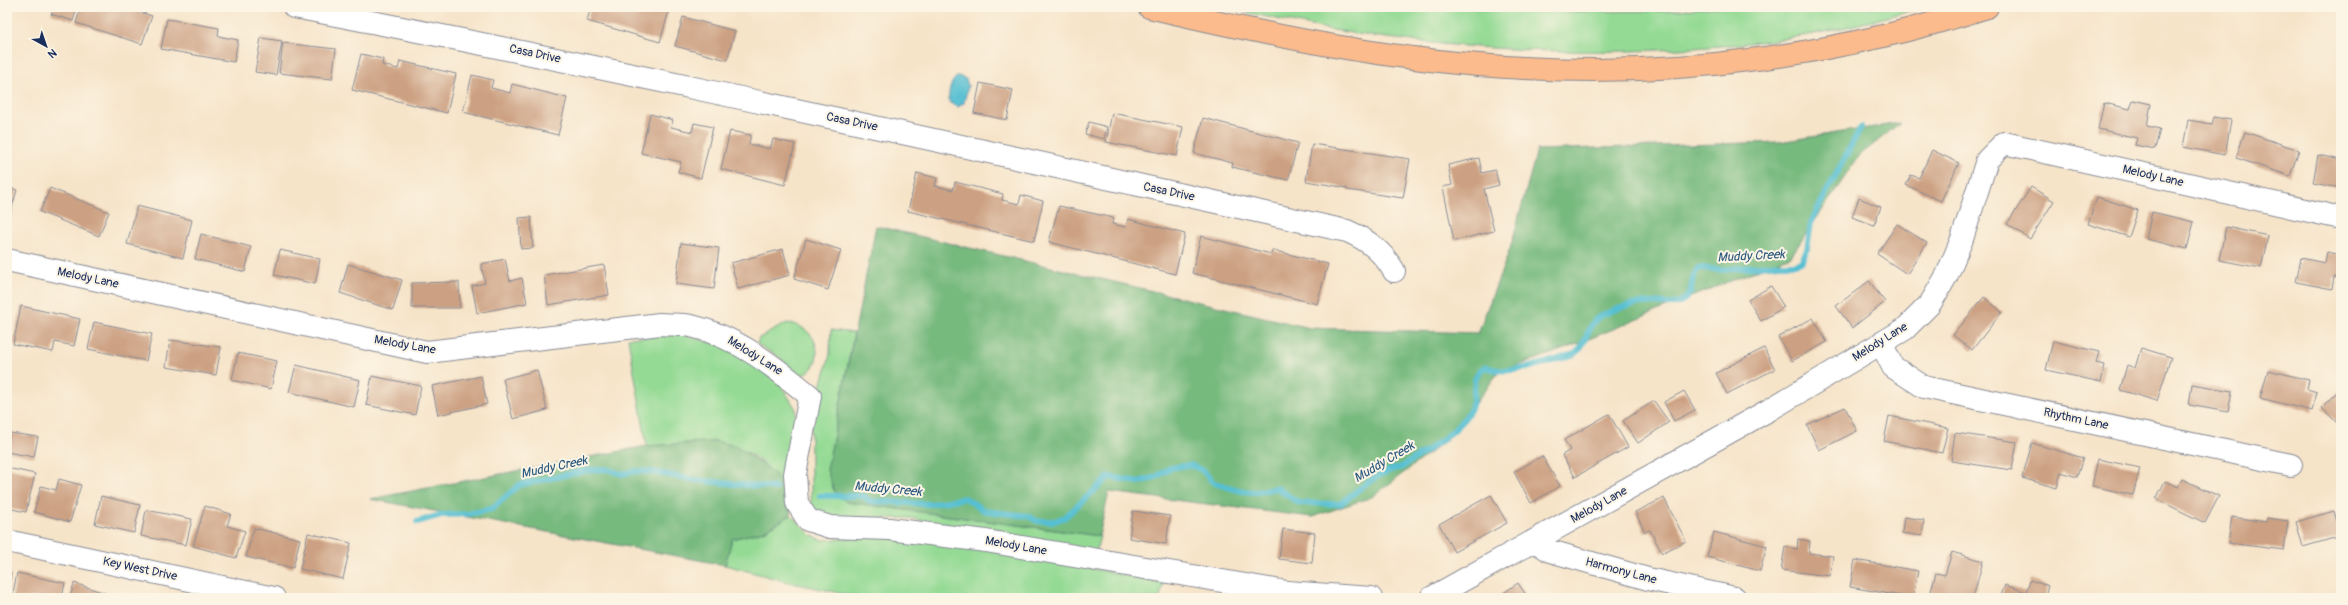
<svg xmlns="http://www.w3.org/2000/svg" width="2348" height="605" font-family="Pangolin,sans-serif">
  <rect width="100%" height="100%" fill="#fcf5e5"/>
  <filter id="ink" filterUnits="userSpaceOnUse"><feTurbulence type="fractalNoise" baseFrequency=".025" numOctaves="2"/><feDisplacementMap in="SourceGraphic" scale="8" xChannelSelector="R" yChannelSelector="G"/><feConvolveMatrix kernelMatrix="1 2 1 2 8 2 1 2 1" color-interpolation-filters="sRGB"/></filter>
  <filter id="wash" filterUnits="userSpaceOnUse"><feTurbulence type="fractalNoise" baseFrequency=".012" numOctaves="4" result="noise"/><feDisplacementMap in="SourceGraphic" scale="16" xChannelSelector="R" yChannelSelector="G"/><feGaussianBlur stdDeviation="0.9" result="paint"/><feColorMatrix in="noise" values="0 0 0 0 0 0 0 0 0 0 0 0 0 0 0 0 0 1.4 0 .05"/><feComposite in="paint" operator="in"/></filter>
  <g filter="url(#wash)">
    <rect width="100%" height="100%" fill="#f6e4c9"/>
    <!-- green -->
    <path fill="#94da94" stroke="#588479" d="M1221 7H1451L1525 12 1665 11 1719 7H1925C1878 19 1830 33 1782 39 1643 58 1503 54 1365 35 1316 28 1268 17 1221 7Z
      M787 323C825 327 824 372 800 375L777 356 757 344 759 338Z
      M831 330 854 333 827 470 846 502 1100 536 1096 552 909 518 858 519 836 521 816 512 811 502V423L830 354Z
      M680 334 734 349 780 384 796 409 789 493C743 431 717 442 647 446L628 338Z
      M791 515 811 535 823 540 918 533 1163 583 1160 598H864L788 582 725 565 732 539 764 531Z"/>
    <!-- forest -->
    <path fill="#77ba7e" stroke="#49746e" d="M1900 123 1859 156 1791 256 1567 348 1498 373 1449 438 1372 497 1312 517 1109 492 1099 536 846 502 834 491 827 470 876 226 1310 328 1478 333 1510 249 1537 150 1779 142Z
      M716 441 737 446 774 473 789 493 791 515 764 531 732 539 725 565 370 499 647 446Z"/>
    <!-- water -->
    <path fill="#56bfd2" stroke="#387798" d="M958 76 966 79 968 86 964 103 958 107 950 103C947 95 950 81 958 76Z"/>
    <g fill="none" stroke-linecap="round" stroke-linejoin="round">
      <!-- stream -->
      <path stroke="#56bfd2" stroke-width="6" d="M820 496H863L870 501 931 504 965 498 985 511 1028 516 1037 521H1055L1065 517 1109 477 1139 482 1156 477 1170 468 1190 465 1202 470 1214 483 1242 491 1256 492 1277 488 1299 503 1340 504C1358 490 1379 471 1402 467 1425 451 1456 435 1470 410 1478 397 1468 372 1487 367 1509 378 1551 360 1575 354 1588 343 1587 322 1602 315 1613 310 1631 304 1643 303 1660 301 1673 310 1687 297 1695 289 1688 279 1699 268L1723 270 1778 264H1795L1801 262 1807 250 1811 222 1861 127
        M417 522 441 515 467 514 492 509 519 485 584 471 606 469 622 474 636 471 653 472 696 480 776 488"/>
    </g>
    <g id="blocks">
      <!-- building -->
      <path fill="#cca082" d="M54 7H77L73 21 51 14Z
        M81 7H125L152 16 142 44 76 23Z
        M501 7H514L513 11Z
        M591 7H670L660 42 587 21Z
        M683 17 735 31 727 60 675 46Z
        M167 19 219 28 218 36 238 40 234 62 161 49Z
        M261 38 282 41 276 75 255 72Z
        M283 43 336 49 332 79 279 73Z
        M361 54 383 59 382 65 398 69 400 61 456 74 447 113 352 90Z
        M472 75 493 80 491 88 510 93 512 84 567 98 558 135 463 112Z
        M980 83 1013 90 1007 120 974 113Z
        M2133 100 2151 104 2147 126 2160 129 2155 149 2135 145 2137 138 2098 129 2104 103 2130 109Z
        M1112 113 1183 127 1177 156 1106 142Z
        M650 114 673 120 671 127 692 132 694 123 713 127 701 178 678 172 681 162 641 153Z
        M2214 117 2231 120 2225 155 2183 147 2188 120 2212 124Z
        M1203 118 1298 143 1288 180 1232 167 1233 163 1194 153Z
        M1089 122 1107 127 1104 139 1085 134Z
        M730 131 751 135 749 144 770 149 773 139 795 144 785 185 721 169Z
        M2245 132 2299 150 2290 176 2236 158Z
        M1312 144 1410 159 1403 198 1347 190V188L1306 181Z
        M1932 150 1959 163 1941 201 1906 185 1911 175 1919 178Z
        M2318 155 2341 160V188L2313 183Z
        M1479 158 1482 173 1495 170 1499 185 1484 189 1494 231 1454 241 1443 187 1452 185 1448 165Z
        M917 173 937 178 935 186 953 190 955 182 1003 194 1002 200 1019 204 1021 195 1043 201 1034 241 908 211Z
        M7 187 17 190 9 218 7 217Z
        M2031 187 2054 201 2030 239 2007 224Z
        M50 188 109 212 99 236 40 212Z
        M2097 197 2138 210 2129 237 2088 224Z
        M1859 198 1881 207 1874 225 1852 217Z
        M137 206 192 220 183 258 127 244Z
        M1059 206 1114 218 1112 224 1126 227 1128 219 1185 234 1175 274 1049 242Z
        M2152 212 2194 222 2187 249 2146 239Z
        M531 217 533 248 521 249 519 218Z
        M1897 224 1927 243 1907 274 1877 254Z
        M2226 227 2268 236 2261 268 2219 260Z
        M201 234 251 247 245 272 195 259Z
        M1201 236 1271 254 1272 250 1328 264 1317 304 1192 273Z
        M806 239 841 250 828 290 794 279Z
        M681 243 719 248 714 289 676 284Z
        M783 249 790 275 738 289 731 263Z
        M280 250 320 259 315 284 274 275Z
        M2327 252 2341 255V278L2334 277 2332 289 2296 282 2301 258 2325 263Z
        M505 259 510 281 522 278 527 303 477 313 472 286 485 283 481 264Z
        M348 264 402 280 393 310 340 293Z
        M604 265 609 295 548 305 544 275Z
        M1869 281 1885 302 1852 328 1836 306Z
        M459 282 460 308H412V283Z
        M1771 286 1784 307 1761 321 1748 300Z
        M1984 297 2002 312 1972 350 1953 335Z
        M7 302H11L8 317H7Z
        M21 306 80 319 74 346 55 342 53 352 13 344Z
        M1813 318 1827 342 1792 361 1778 337Z
        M94 322 152 334 146 361 88 349Z
        M170 340 221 347 216 375 166 367Z
        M2053 341 2099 352 2096 363 2105 365 2101 382 2046 370Z
        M1764 348 1775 369 1727 394 1716 373Z
        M2141 348 2171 357 2157 401 2120 390 2127 365 2135 368Z
        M238 353 277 361 271 389 232 380Z
        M296 365 360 380 354 407 289 392Z
        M537 370 547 410 513 419 503 379Z
        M2268 370 2309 380 2307 389 2317 392 2312 411 2260 398Z
        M372 376 421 386 415 415 366 405Z
        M481 376 487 404 438 415 432 386Z
        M2192 384 2232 391 2228 412 2189 405Z
        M2341 389V427L2322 408Z
        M1684 391 1695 410 1674 421 1664 402Z
        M1654 401 1669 422 1638 443 1623 421Z
        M1845 407 1857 431 1819 450 1807 425Z
        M1609 414 1628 447 1575 477 1562 455 1570 450 1564 440Z
        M1889 416 1948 428 1942 453 1884 441Z
        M10 433 38 437 34 457 7 452Z
        M1955 433 2017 442 2012 470 1951 461Z
        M2032 443 2083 458 2077 477 2061 472 2057 488 2022 478Z
        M1542 456 1560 486 1531 503 1514 472Z
        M2098 459 2140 468 2133 495 2092 486Z
        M7 468 35 474 26 512 7 508Z
        M59 479 81 485 70 522 34 512 41 486 56 490Z
        M2182 479 2219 496 2205 523 2156 499 2165 481 2178 487Z
        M1491 495 1507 523 1454 552 1439 524Z
        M101 496 140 505 134 533 95 524Z
        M1664 498 1686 541 1662 553 1650 530 1645 532 1635 512Z
        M205 506 231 514 227 526 245 531 236 558 193 546Z
        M146 510 192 519 186 545 141 536Z
        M1133 511 1170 516 1166 544 1129 538Z
        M2334 511 2341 536 2303 547 2296 522Z
        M1904 517 1924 520 1922 536 1902 533Z
        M2232 517 2266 522 2267 518 2288 521 2284 550 2228 543Z
        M254 528 300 539 293 568 246 557Z
        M1283 529 1315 533 1312 563 1279 559Z
        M1714 532 1767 546 1760 571 1707 557Z
        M308 533 351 543 343 579 300 569Z
        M1798 539 1810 541 1809 553 1833 556 1830 576 1781 570 1785 547 1797 549Z
        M1952 552 1983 561 1973 598H1929L1936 573 1945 575Z
        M1855 560 1918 571 1913 598 1850 587Z
        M7 572 11 573 8 590H7Z
        M17 573 65 583 62 598H12Z
        M2030 580 2048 586 2044 598H2000L2005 585 2026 592Z
        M74 583 117 597V598H70Z
        M1518 583 1528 598H1496Z"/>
    </g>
  </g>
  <g filter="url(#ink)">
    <use href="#blocks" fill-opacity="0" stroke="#888a94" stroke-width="1"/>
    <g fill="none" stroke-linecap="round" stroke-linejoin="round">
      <defs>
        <path id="minor" d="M294 7C646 74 996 154 1347 231 1368 240 1382 251 1394 271
          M7 260 427 352 660 324C670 325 681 324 691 326 736 336 775 367 810 396L795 474 797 503 808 520 830 527 889 529 986 541 1287 592 1371 598
          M1881 343 1893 367 1924 387 2291 465
          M7 541 274 598
          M1535 541 1550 551 1648 579 1735 598
          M1431 598 1769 410 1905 329 1930 304 1947 275 1962 239 1987 160 2004 143 2341 218"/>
        <path id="trunk" d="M1149 7C1272 36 1397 62 1524 68 1680 77 1839 55 1987 7"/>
      </defs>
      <!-- minor casing -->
      <use href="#minor" stroke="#888a94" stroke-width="24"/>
      <!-- trunk casing -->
      <use href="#trunk" stroke="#888a94" stroke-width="24"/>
      <!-- minor -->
      <use href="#minor" stroke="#fff" stroke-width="22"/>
      <!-- trunk -->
      <use href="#trunk" stroke="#fbbb8c" stroke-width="22"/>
    </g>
  </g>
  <g text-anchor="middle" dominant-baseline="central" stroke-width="4" stroke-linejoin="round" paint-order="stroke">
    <!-- street labels -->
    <g font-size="12" fill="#1b2f5e" stroke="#fcf5e5">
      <text transform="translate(535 54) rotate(12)">Casa Drive</text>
      <text transform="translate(852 122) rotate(12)">Casa Drive</text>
      <text transform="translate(2153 176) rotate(13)">Melody Lane</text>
      <text transform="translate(1169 192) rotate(12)">Casa Drive</text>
      <text transform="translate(88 278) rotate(12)">Melody Lane</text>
      <text transform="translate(1880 342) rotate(-32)">Melody Lane</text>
      <text transform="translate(405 345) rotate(10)">Melody Lane</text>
      <text transform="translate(755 356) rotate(32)">Melody Lane</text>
      <text transform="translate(2076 419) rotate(12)">Rhythm Lane</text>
      <text transform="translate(1599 505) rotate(-29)">Melody Lane</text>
      <text transform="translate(1016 546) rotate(10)">Melody Lane</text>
      <text transform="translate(140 569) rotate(12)">Key West Drive</text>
      <text transform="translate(1621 571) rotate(15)">Harmony Lane</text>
    </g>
    <!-- water labels -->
    <g font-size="13" font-style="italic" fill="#2d5a81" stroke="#fcf5e5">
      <text transform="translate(1751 256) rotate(-3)">Muddy Creek</text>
      <text transform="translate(1384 462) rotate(-31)">Muddy Creek</text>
      <text transform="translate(554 467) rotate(-12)">Muddy Creek</text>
      <text transform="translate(888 489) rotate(5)">Muddy Creek</text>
    </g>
  </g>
  <!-- margin -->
  <rect width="2348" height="605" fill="none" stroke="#fcf5e5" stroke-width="24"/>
  <!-- north arrow -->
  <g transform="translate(46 46) rotate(140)" stroke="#fcf5e5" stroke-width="3" paint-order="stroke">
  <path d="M0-3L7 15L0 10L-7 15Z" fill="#1b2f5e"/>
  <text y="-6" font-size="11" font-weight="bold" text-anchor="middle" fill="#1b2f5e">N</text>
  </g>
</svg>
